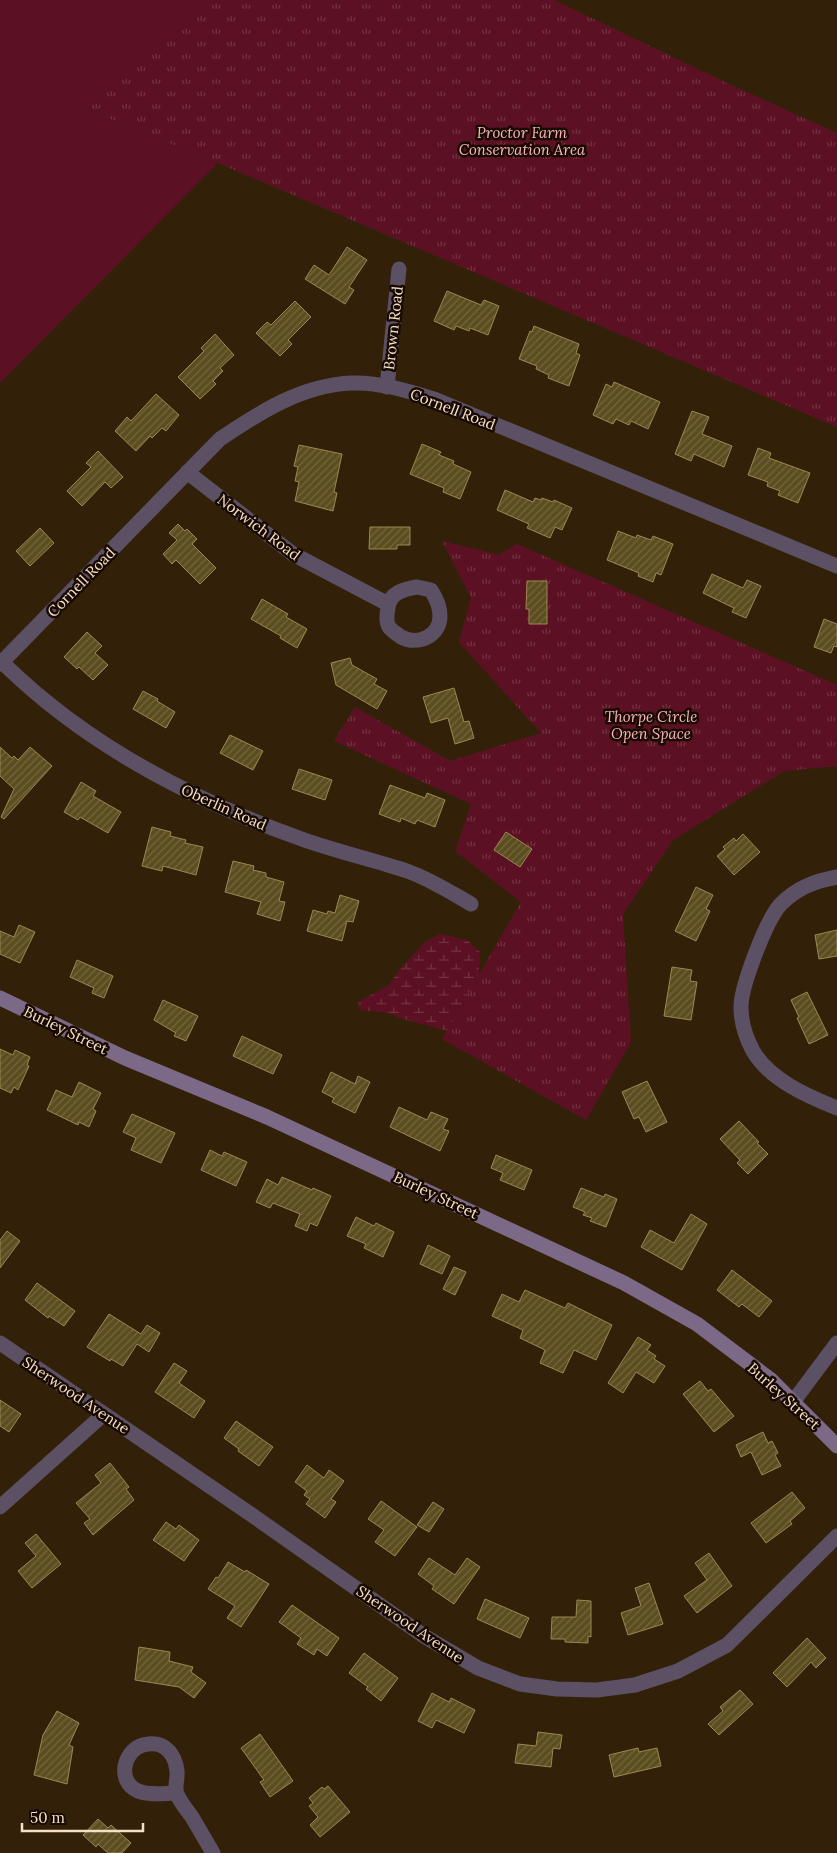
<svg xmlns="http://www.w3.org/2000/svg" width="837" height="1853" font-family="Lora,serif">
  <defs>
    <pattern id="wetland-marsh" width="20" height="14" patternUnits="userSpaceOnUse" patternTransform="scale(1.25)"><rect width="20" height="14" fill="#5b1123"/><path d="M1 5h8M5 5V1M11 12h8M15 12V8" fill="none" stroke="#733341"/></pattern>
    <pattern id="park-tufts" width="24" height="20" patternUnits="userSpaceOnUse" patternTransform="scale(1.25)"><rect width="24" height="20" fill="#5b1123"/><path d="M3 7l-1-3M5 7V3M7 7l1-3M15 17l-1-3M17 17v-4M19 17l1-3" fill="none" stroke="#733341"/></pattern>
    <pattern id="building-hatch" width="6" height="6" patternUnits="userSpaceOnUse" patternTransform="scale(1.25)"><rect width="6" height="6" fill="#5b4d1f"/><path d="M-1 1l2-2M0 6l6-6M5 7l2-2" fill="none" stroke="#73663e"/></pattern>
  </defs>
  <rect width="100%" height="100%" fill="#322108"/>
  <!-- grass -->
  <path fill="#5b1123" d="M0 0H198L81 107 218 163 0 383Z"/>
  <!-- wetland -->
  <path fill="url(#wetland-marsh)" d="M440 934 467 940 480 952 479 969 481 985 448 1031 403 1019 384 1012 360 1010 358 1002 389 985 400 969 425 942Z"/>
  <!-- park -->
  <path fill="url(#park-tufts)" d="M198 0H554L727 83 837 133V427L218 163 81 107Z
    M442 541 499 555 517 544 837 685V766L784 771 673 840 623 914 631 1042 586 1120 442 1039 521 902 455 851 471 804 334 741 355 707 450 761 541 733 459 642 471 598Z"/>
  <!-- building -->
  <path fill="url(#building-hatch)" stroke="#9a8951" d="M347 247 367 260 349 287 354 290 345 304 305 279 314 265 329 275Z
    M447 291 481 305 484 300 499 306 488 335 470 328 469 331 456 326 454 330 434 321Z
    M295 301 311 317 288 340 292 344 280 356 256 333 267 322 271 325Z
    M534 326 579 344 576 353 580 355 569 386 548 378 549 375 536 369 537 366 519 359 530 331 532 332Z
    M215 334 234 355 220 368 223 371 213 381 216 384 200 399 178 377 204 351 201 348Z
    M614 382 660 402 648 429 631 421 629 425 616 419 613 424 593 415 606 384 612 387Z
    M156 394 179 415 166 431 162 428 152 438 150 436 136 451 115 431 127 417 131 421Z
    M692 411 709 417 702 434 732 446 724 467 694 454 691 461 675 454Z
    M422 444 441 452 439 455 454 461 453 464 471 472 460 499 443 492 444 488 410 474Z
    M299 445 342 454 334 492 337 493 333 511 295 501 299 482 295 481 298 467 294 466Z
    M758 448 771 453 769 458 810 473 798 503 778 495 780 491 767 486 768 482 748 475Z
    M98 451 123 477 111 488 105 482 82 506 67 491 91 467 86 463Z
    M505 490 533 502 535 498 541 500 542 498 553 502 554 500 572 508 562 530 555 527 550 538 527 528 529 524 497 510Z
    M178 524 185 531 187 529 197 539 192 544 216 568 200 584 176 560 172 564 163 554 177 540 169 533Z
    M370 527H410V545H397V549H369Z
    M40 528 54 543 30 566 16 551Z
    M618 531 636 538 637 535 651 540 653 536 673 544 661 575 656 573 653 582 638 576 639 573 607 560Z
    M712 574 743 588 747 580 761 586 746 618 732 612 734 608 703 593Z
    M527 581H547V624H529V609H526Z
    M262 599 288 614 286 617 307 629 297 648 280 638 281 636 251 619Z
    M824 619 837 624V647L834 646 831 653 814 647Z
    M87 632 102 646 95 653 108 665 93 680 79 667 77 669 64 657Z
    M350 658 352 665 377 679 374 684 387 691 377 709 336 685 331 663Z
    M454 688 464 722 469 721 474 738 455 744 448 718 431 723 423 697Z
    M143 691 158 699 157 701 175 712 166 728 133 709Z
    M230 735 263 751 253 770 220 753Z
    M0 747 12 758 14 756 18 760 30 747 52 766 4 819 1 817 14 789 0 776Z
    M299 769 332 780 325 800 292 789Z
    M81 782 96 791 93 796 121 812 108 833 80 817 78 820 64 812Z
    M390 785 425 798 427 793 445 800 435 827 417 820 415 824 401 818 400 822 379 814Z
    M152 827 171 832 170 836 186 840 185 843 203 847 196 875 163 866 162 871 142 866Z
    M506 832 532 849 520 867 494 850Z
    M743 834 760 852 734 875 717 856 725 849 723 847 734 838 736 841Z
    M233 861 254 866 253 870 266 873V877L284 882 279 901 285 902 280 921 257 914 261 902 225 892Z
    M696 887 713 895 706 909 710 911 696 941 675 931Z
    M340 895 359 901 353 922 347 921 342 941 307 931 313 910 327 914 328 911 335 913Z
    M19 925 35 932 20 963 0 954V931L14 937Z
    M837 930V956L819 959 815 935Z
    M77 960 113 976 104 998 92 993 94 988 70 977Z
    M672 967 692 970 690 981 697 982 691 1020 664 1016Z
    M807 992 828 1035 809 1044 797 1018 799 1017 791 1000Z
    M163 1000 198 1016 186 1041 174 1036 176 1033 154 1020Z
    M242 1036 282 1055 273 1074 233 1056Z
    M0 1049 13 1055 15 1050 30 1057 27 1065 29 1066 18 1090 14 1087 11 1093 0 1088Z
    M331 1072 355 1084 358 1076 370 1082 355 1113 332 1102 334 1098 322 1092Z
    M647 1081 667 1122 646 1132 639 1117 634 1119 622 1092Z
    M79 1082 101 1093 93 1109 96 1111 89 1127 79 1122 78 1125 47 1110 56 1090 72 1097Z
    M399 1107 427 1120 431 1112 448 1119 443 1129 449 1131 440 1151 390 1127Z
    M132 1114 175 1133 161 1163 131 1150 136 1138 123 1132Z
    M739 1121 759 1142 757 1143 768 1154 748 1174 737 1163 740 1160 720 1139Z
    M210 1150 222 1156 224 1152 247 1162 236 1186 201 1170Z
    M496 1155 532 1170 524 1190 500 1180 503 1173 491 1168Z
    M282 1177 312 1190 313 1188 331 1196 317 1226 310 1223 307 1231 295 1226 300 1214 273 1203 270 1208 256 1202 267 1179 278 1185Z
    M581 1188 604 1197 605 1194 617 1199 606 1227 590 1221 592 1218 583 1215 585 1212 573 1207Z
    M691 1214 707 1224 682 1270 641 1247 650 1230 674 1243Z
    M356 1217 374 1226 376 1223 394 1232 383 1257 364 1248 366 1244 347 1236Z
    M7 1231 20 1241 0 1268V1240Z
    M428 1245 450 1256 442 1274 420 1264Z
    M454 1267 466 1272 455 1295 443 1289Z
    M732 1270 772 1301 759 1317 742 1304 739 1307 717 1290Z
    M37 1283 75 1311 64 1326 49 1316 48 1318 25 1300Z
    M525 1290 565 1308 568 1303 612 1325 596 1360 574 1350 563 1373 540 1363 545 1350 520 1338 523 1330 492 1316 502 1294 519 1302Z
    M109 1314 141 1334 147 1325 160 1333 149 1352 137 1344 123 1366 111 1359 110 1361 87 1347Z
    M638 1337 651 1345 647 1350 656 1356 654 1359 665 1366 654 1383 636 1372 623 1393 608 1383Z
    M174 1363 187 1371 179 1383 205 1401 194 1418 155 1392Z
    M700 1381 708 1391 711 1389 734 1416 714 1432 683 1394Z
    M0 1400 21 1414 9 1432 0 1426Z
    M236 1421 273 1447 259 1466 238 1451 239 1449 224 1438Z
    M763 1432 768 1443 772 1441 778 1453 775 1455 781 1466 762 1475 751 1452 741 1457 736 1445Z
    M110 1463 129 1487 126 1489 134 1500 93 1535 84 1523 90 1519 76 1503 101 1483 95 1475Z
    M307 1465 324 1478 329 1470 344 1481 331 1499 336 1502 325 1518 306 1504 310 1499 304 1495 307 1491 295 1482Z
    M792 1492 805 1508 790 1521 792 1524 766 1543 751 1523Z
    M381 1501 417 1527 395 1556 375 1542 384 1530 368 1519Z
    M433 1502 444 1509 429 1532 417 1525Z
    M166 1522 176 1529 179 1525 199 1540 184 1561 153 1540Z
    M36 1534 61 1564 32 1588 18 1571 36 1556 25 1543Z
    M709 1553 732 1586 697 1613 684 1596 707 1580 695 1563Z
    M429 1558 455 1575 467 1558 480 1567 454 1604 432 1589 434 1586 418 1574Z
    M228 1562 245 1572 246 1570 269 1584 241 1627 227 1618 235 1606 208 1589 216 1577 218 1578Z
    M649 1583 663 1624 628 1635 621 1613 641 1606 635 1588Z
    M485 1599 529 1618 520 1638 477 1619Z
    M577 1600 591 1601V1637L588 1636V1643L565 1642V1639H551L552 1617H576Z
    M292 1605 339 1638 327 1656 317 1649 314 1655 297 1644 301 1638 279 1622Z
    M807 1638 826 1658 816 1668 811 1662 787 1687 773 1673Z
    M139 1647 170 1652 169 1661 193 1667 191 1672 206 1683 194 1698 179 1687 135 1680Z
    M364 1653 398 1678 381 1701 366 1689 368 1687 349 1673Z
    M740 1690 753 1704 719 1735 708 1724 723 1711 720 1707Z
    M432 1693 449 1702 451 1698 475 1710 464 1733 436 1720 432 1728 418 1721Z
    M57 1711 79 1723 69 1745 73 1747 67 1784 34 1775 43 1735Z
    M538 1732 562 1735 560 1749 553 1748 551 1767 515 1763 518 1744 536 1746Z
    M260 1734 293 1781 270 1797 260 1782 264 1780 241 1748Z
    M638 1748 639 1752 657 1748 661 1766 614 1777 609 1755Z
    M328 1786 350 1812 320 1837 310 1825 318 1817 309 1806 313 1803 309 1798 322 1787 324 1789Z
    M98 1819 108 1828 111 1825 131 1843 122 1853H108L98 1844 96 1847 83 1835Z"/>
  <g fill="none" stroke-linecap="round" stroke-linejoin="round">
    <!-- street -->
    <path stroke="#5c5064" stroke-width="15" d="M387 387 399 269
      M187 472 293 554 388 604
      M417 587 431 590C436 598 440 606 440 616 440 636 418 646 401 637 397 634 392 631 389 627 386 622 387 613 388 608 389 593 404 589 417 587Z
      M2 662C85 744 190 799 299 838 334 851 371 859 407 871 430 879 450 892 471 904
      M0 664 220 439C260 412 302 385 352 383 379 382 408 391 434 399L837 566
      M837 877C815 881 796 888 780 905 766 921 741 986 741 1007 741 1022 746 1038 753 1051 770 1080 807 1096 837 1108
      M0 1343 249 1513 424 1636 478 1668 520 1684 557 1689 597 1690 635 1685 678 1671 727 1645 837 1536
      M793 1402 837 1343
      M0 1507 104 1414
      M176 1793C164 1793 150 1796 138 1791 115 1781 124 1746 148 1744 166 1742 175 1755 177 1771 178 1779 174 1787 177 1794 180 1802 187 1810 192 1817 199 1829 206 1841 213 1853"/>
    <!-- secondary -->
    <path stroke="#7c6887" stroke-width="15" d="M0 998 125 1058 267 1117 624 1283 697 1324 754 1367 771 1380 837 1446"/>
  </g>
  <g text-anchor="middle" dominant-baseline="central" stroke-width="5" stroke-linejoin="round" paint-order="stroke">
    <!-- park labels -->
    <g font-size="15" font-style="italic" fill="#f8b5bc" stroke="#180a00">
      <text x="522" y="132">Proctor Farm<tspan x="522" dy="17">Conservation Area</tspan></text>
      <text x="651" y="716">Thorpe Circle<tspan x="651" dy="17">Open Space</tspan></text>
    </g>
    <!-- street labels -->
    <g font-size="15" fill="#f4e0c8" stroke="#180a00">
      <text transform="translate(393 328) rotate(-84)">Brown Road</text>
      <text transform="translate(453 409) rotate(21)">Cornell Road</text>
      <text transform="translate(259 527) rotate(37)">Norwich Road</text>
      <text transform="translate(81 582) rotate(-46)">Cornell Road</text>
      <text transform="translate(224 807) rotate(24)">Oberlin Road</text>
      <text transform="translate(66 1030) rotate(26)">Burley Street</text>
      <text transform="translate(436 1195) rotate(25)">Burley Street</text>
      <text transform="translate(76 1395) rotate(34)">Sherwood Avenue</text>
      <text transform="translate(784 1396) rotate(42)">Burley Street</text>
      <text transform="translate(410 1624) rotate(34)">Sherwood Avenue</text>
    </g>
  </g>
  <!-- scale -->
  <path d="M22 1823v8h121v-8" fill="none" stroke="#f4e0c8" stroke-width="2.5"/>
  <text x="30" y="1823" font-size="15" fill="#f4e0c8" stroke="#180a00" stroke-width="4" paint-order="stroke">50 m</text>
</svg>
